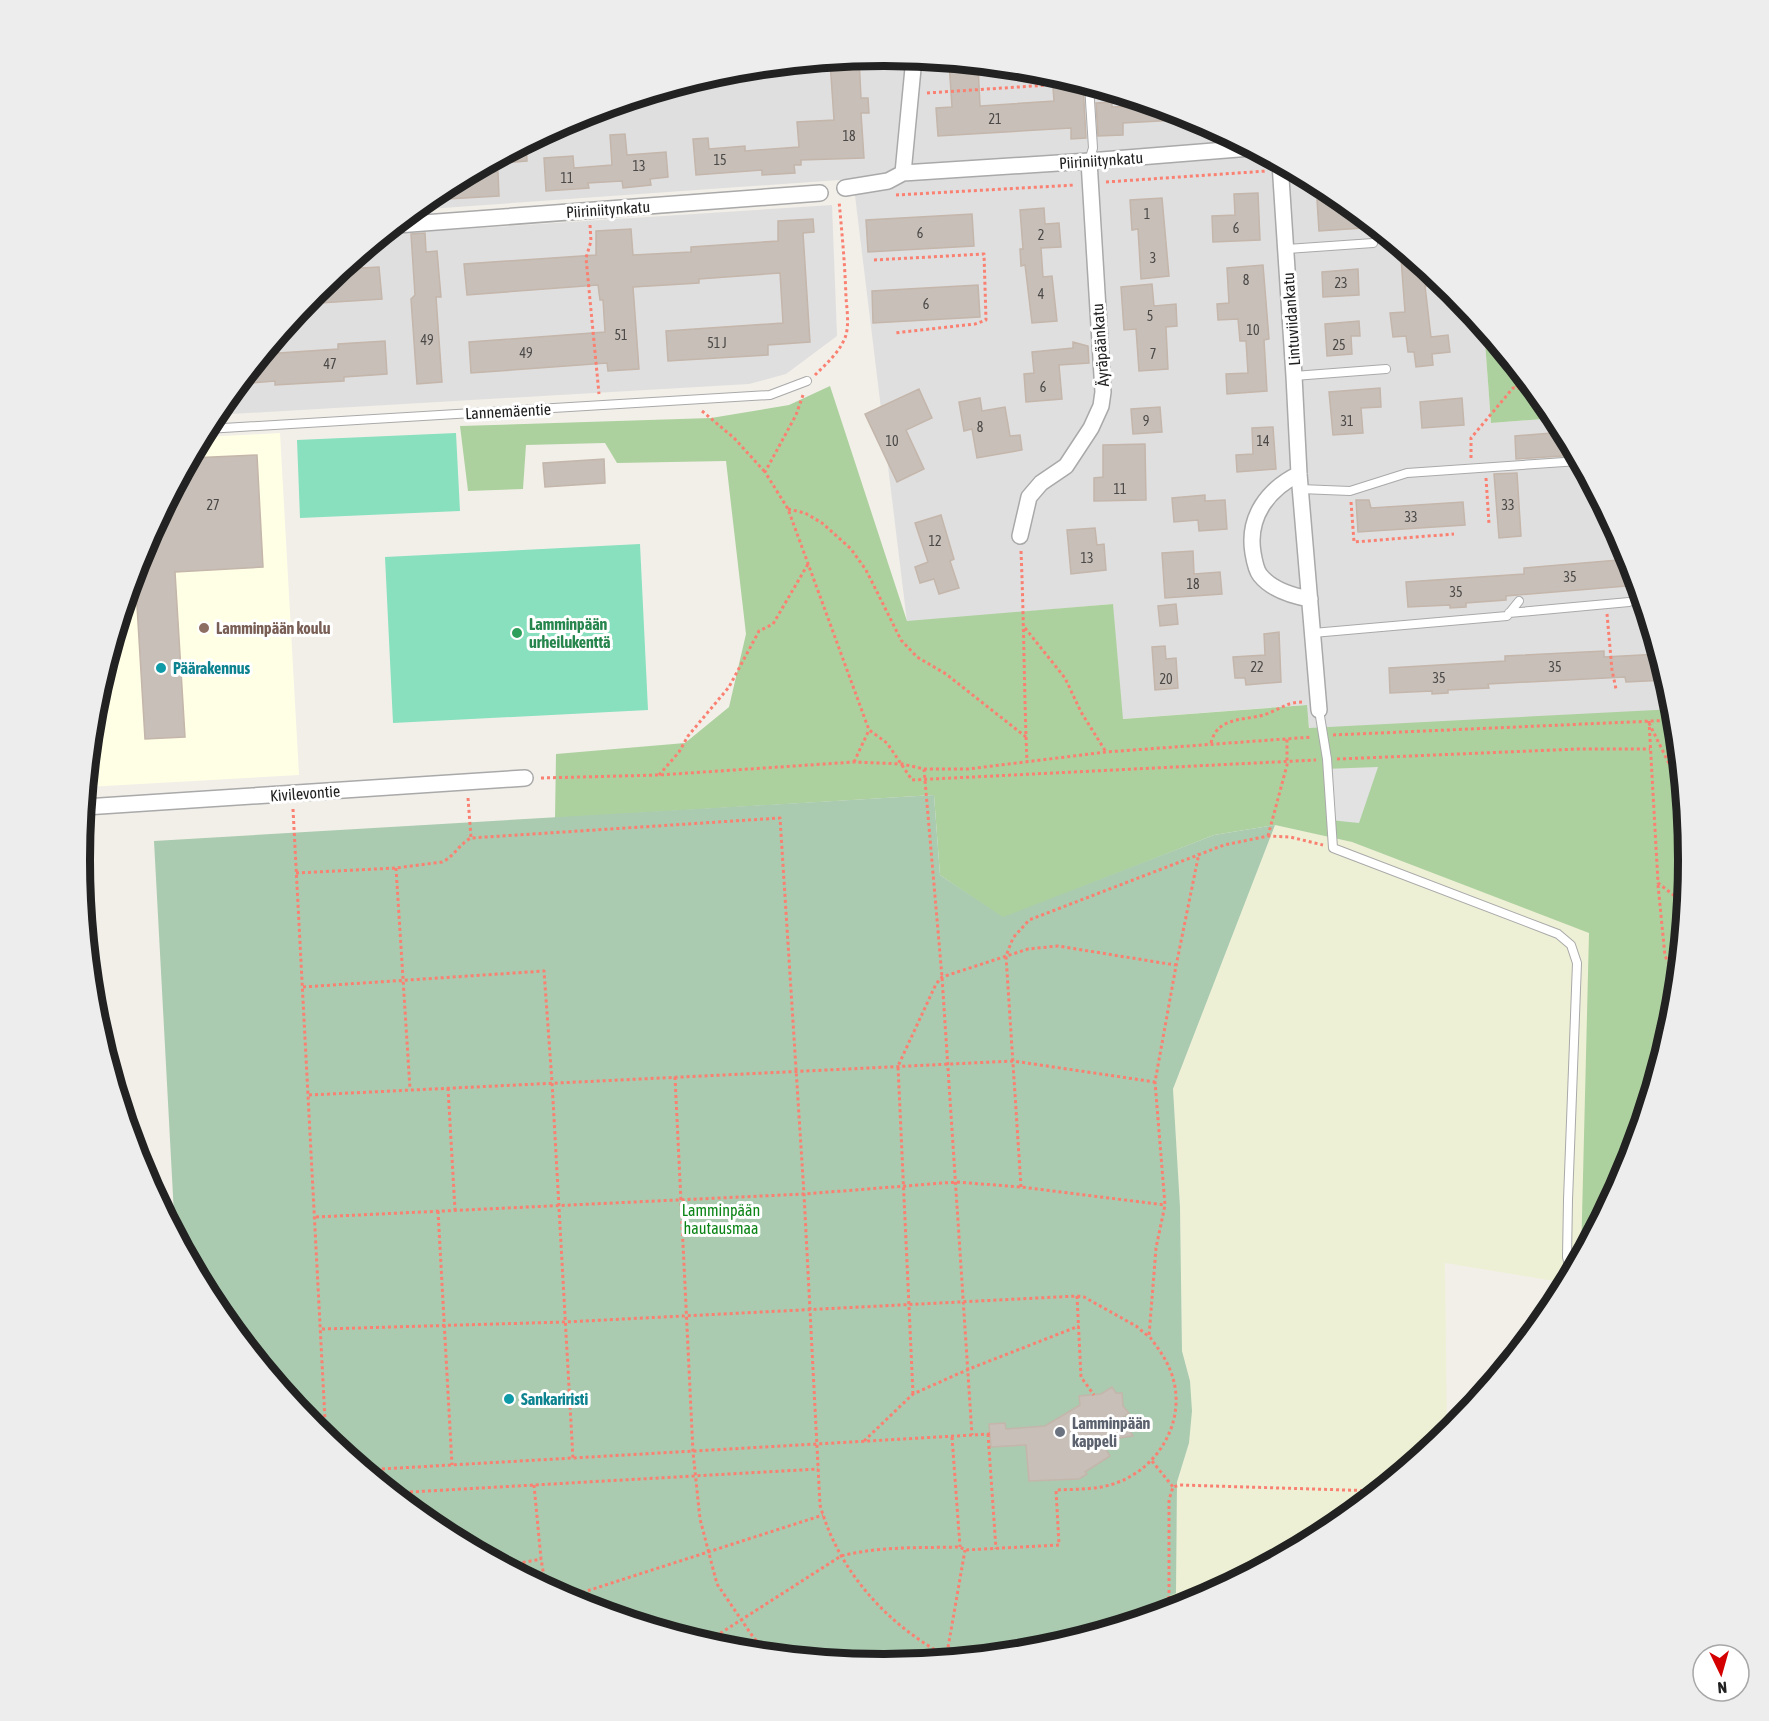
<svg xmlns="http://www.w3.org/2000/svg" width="1769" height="1721" font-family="'Asap Condensed',sans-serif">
  <rect width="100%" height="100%" fill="#f2efe9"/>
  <!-- residential -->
  <path fill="#e0dfdf" d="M885 56 1042 71 1193 117 1332 191 1454 292 1484 328 1491 423 1556 418 1628 553 1675 710 1310 732 1306 705 1122 719 1112 604 907 622 853 179 414 210 438 191 577 117 728 71Z
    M832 205 837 336 786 374 749 384 214 415 316 291 385 234Z"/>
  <!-- education -->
  <path fill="#ffffe5" d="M280 433 299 775 87 787 95 703 141 552 204 435 206 437Z"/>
  <!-- farmland -->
  <path fill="#eef0d5" d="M1275 825 1352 842 1590 933 1581 1257 1567 1283 1445 1263 1447 1435 1331 1530 1192 1604 1175 1609 1177 1482 1189 1443 1190 1381 1182 1351 1180 1207 1173 1089Z"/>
  <!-- grass -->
  <path fill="#cdebb0" d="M1176 1593 1175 1609 1061 1644Z"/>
  <!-- forest -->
  <path fill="#add19e" d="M1484 328 1554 414 1556 418 1491 423Z
    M830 386 907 621 1113 604 1123 719 1307 705 1309 728 1675 709 1689 861 1674 1018 1628 1169 1581 1257 1589 933 1352 842 1275 825 1214 835 1003 918 940 875 934 795 555 818 556 754 685 743 729 707 746 634 726 461 617 463 605 443 526 445 523 489 468 491 460 426 711 418 789 405Z"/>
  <!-- cemetery -->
  <path fill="#aacbaf" d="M934 795 940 875 1003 917 1214 835 1275 825 1173 1089 1180 1207 1182 1351 1190 1381 1192 1411 1189 1443 1177 1482 1176 1593 1061 1644 1041 1650 884 1665 727 1650 576 1604 437 1530 315 1429 215 1307 175 1233 154 841Z"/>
  <!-- pitch -->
  <path fill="#88e0be" d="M456 433 460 511 300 518 297 440Z
    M640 544 648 710 393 723 385 557Z"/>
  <!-- parking -->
  <path fill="#e2e2e2" d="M1378 767 1359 823 1330 820 1324 769Z"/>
  <!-- building -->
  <path fill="#c7bfb8" stroke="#c4b6ab" stroke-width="1.5" d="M859 58 861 98H868L869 113H861L864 158 801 160V165H794L795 173 762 175V170L696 175 693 139 708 138 709 149 745 146V151L799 147 797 122 834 120 830 61Z
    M949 62 978 65 980 106 1054 101 1052 74 1083 84 1086 138 1071 139V128L938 136 936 108 952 107Z
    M1139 100 1193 117 1195 119 1123 123V135L1098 136 1096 103 1112 102V107L1139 106Z
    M625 134 627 155 666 152 668 177 650 179 651 185 623 188 622 181 588 183 589 188 546 191 544 158 573 156 574 168 612 165 610 135Z
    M526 144 527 161 488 164 515 149Z
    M473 172H498L499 196 427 200 438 191Z
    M1258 193 1260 240 1213 242 1212 216 1235 215 1234 194Z
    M1162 198 1169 276 1141 279 1138 229 1132 230 1130 200Z
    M1341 199 1362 216 1363 228 1319 231 1317 200Z
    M1044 208 1045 224 1059 223 1061 247 1041 248 1043 277 1052 276 1057 321 1032 323 1025 265 1021 266 1020 249H1023L1020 210Z
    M972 214 974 246 868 252 866 220Z
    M813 219 814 232 803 233 810 342 768 345V355L668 361 666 331 783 323 780 273 699 279V283L633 287 639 369 608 371 607 363 471 373 469 342 605 332 603 300H600L598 285 467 295 464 264 596 255V231L631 229 633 255 691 252V247L778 241V221Z
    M425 233 426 252 437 251 441 297H436L442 382 417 384 411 299 415 295 411 234Z
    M1401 258H1413L1446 285 1425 286 1431 337 1448 335 1450 352 1432 354 1433 365 1416 367 1414 352H1408L1406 336 1393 337 1390 313 1405 312Z
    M1263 265 1269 339 1264 340 1267 391 1227 394 1226 374 1248 373 1246 341H1240L1238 319 1218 320 1217 304 1229 303 1227 268Z
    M379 267 382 299 305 304 316 291 342 269Z
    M1358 269 1359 295 1323 297 1322 272Z
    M1152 284 1154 306 1176 304 1177 326 1166 327 1168 369 1139 371 1136 329 1124 330 1121 287Z
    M978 285 980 317 873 323 872 291Z
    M1359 321 1360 336H1351L1352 354 1327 356 1325 324Z
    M385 341 387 374 344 377V381L275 385V381L239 384 264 354 338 349V344Z
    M1073 342 1088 346 1089 363 1059 365 1062 399 1026 402 1024 374 1034 373 1032 352 1073 348Z
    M1380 388 1381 407 1361 408 1363 433 1333 435 1329 392Z
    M919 389 932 418 906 430 924 469 897 482 865 414Z
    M980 398 982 411 1005 407 1010 436 1020 435 1022 450 977 458 972 429 964 431 959 402Z
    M1462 398 1464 425 1422 428 1420 402Z
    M1160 407 1162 432 1133 434 1131 409Z
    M1273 427 1276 469 1237 472 1236 455 1253 454 1252 428Z
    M1564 432 1576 455 1516 459 1515 436Z
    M1145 444 1146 500 1094 501V478L1103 477V445Z
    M257 455 263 567 175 572 185 737 145 739 135 572 141 552 191 458Z
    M604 459 605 483 545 487 543 463Z
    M1517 473 1521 536 1499 538 1494 474Z
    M1205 495V501L1225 500 1227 529 1199 531 1198 520 1174 522 1172 498Z
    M1356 500H1369L1371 508 1463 502 1465 525 1358 532Z
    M941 515 954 559 950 561 959 588 939 594 934 579 920 583 915 567 928 562 915 523Z
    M1095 528 1097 545 1104 544 1106 570 1071 574 1067 530Z
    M1193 551 1194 574 1220 572 1222 594 1165 598 1162 553Z
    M1630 559 1638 585 1506 596V600L1466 603V607L1450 608V605L1408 607 1406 582 1524 574V568Z
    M1176 604 1178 624 1160 626 1158 606Z
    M1279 632 1281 682 1246 685 1245 678H1235L1233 657 1265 655 1264 634Z
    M1165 646 1166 659 1176 658 1178 688 1155 690 1152 647Z
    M1604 651V657L1659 654 1667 680 1626 682 1625 677 1488 684 1489 688 1448 690V693L1432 694V691L1390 693 1389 668 1505 661V656Z
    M1112 1387 1116 1393H1122L1123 1406 1129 1413 1122 1418 1133 1436 1120 1438 1105 1448 1110 1456 1085 1472 1087 1474 1079 1479 1029 1481 1026 1445 991 1447 989 1424 1005 1423 1006 1429 1045 1426 1080 1405 1079 1396 1101 1394Z"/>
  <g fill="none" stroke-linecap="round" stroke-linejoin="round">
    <defs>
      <path id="lane" d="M1089 85 1093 148 1089 161
        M1287 249 1373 243
        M1294 376 1386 369
        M207 429 770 395 807 381
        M1300 489 1350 491 1407 473 1579 461
        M1509 613 1629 602
        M1313 633 1507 616 1519 601
        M1319 710 1327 759 1333 848 1558 934 1571 945 1577 963 1568 1200 1567 1257 1571 1275"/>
      <path id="street" d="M1280 163 1294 376 1299 474 1319 710
        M903 173 914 58
        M845 188 888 181 903 173 1089 161 1251 148
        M397 225 820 193
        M1299 474C1268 489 1247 517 1253 553 1254 559 1256 570 1260 575 1271 589 1293 596 1310 599
        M1020 536 1029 497 1041 483 1066 466 1091 428 1101 406 1103 392 1089 161
        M85 807 525 778"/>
    </defs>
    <!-- lane casing -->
    <use href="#lane" stroke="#a9a9a9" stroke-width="10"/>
    <!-- street casing -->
    <use href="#street" stroke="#a9a9a9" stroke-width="18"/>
    <!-- path -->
    <path stroke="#fa8072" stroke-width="3" stroke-dasharray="3 3" stroke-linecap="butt" d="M927 93 1079 83
      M1106 182 1267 171
      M896 195 1075 185
      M590 225 591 241 586 258 599 394
      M874 260 984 254 986 320 975 324 894 333
      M815 375C826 364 841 351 846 335 849 323 847 310 846 298 845 265 842 233 839 201
      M1516 387 1525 378
      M803 395 796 415 765 472 788 509 869 730 887 743 912 780 1316 760
      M702 411 734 438 765 472
      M1471 458V438L1513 388 1534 389
      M1486 478 1489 524
      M1351 502 1354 542 1454 534
      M788 509 805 513 822 523 851 549 866 570 901 640 917 657 946 674 1026 737
      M1021 551C1024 622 1024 692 1027 762
      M1607 614 1612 670 1616 689
      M1025 628 1065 678 1081 712 1106 752
      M1649 721 1658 883 1685 904
      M1649 723 1683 792
      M1333 735 1676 720
      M1211 743C1218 714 1248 722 1269 713 1284 707 1287 702 1305 702
      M1337 759 1579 749H1650
      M854 762 869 730
      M924 769 942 977 972 1435
      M659 775 679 752 688 736 729 687 759 631 773 624 808 564
      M541 778 659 775 854 762 902 764 924 769H968L1106 752 1312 737
      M468 798 471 838
      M293 809 326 1439
      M90 822 94 1006
      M1268 836 1287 765V739
      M396 868 410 1089
      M296 873 396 868 442 862C454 857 459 844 471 838L780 818 804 1194 820 1505C839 1573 890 1628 952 1659
      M1658 885 1665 956 1678 979
      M303 987 544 971 552 1082 573 1459
      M675 1077 693 1452 700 1519 717 1584 751 1634 767 1654
      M448 1088 455 1210
      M309 1095 1013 1061 1155 1082
      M1021 1187 1006 956 1013 938 1029 920 1224 845 1268 836 1290 837 1323 845
      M438 1211 452 1465
      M316 1217 804 1194 956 1182 1021 1187 1165 1205
      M1077 1296 1081 1377 1094 1395
      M322 1329 565 1322 1077 1296 1084 1297 1136 1326 1148 1336
      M1515 1355 1521 1343 1531 1335
      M913 1394 898 1066 936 984 942 977 1028 949 1058 946 1175 965
      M988 1434 996 1549
      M952 1437 960 1547
      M864 1441 913 1394 969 1369 1079 1326
      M1152 1461 1173 1487
      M364 1470 990 1434
      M534 1485 541 1559 546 1588
      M392 1493 818 1469
      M505 1566 541 1559
      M565 1598 823 1515
      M1169 1611V1500L1173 1487 1180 1485 1379 1491
      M705 1643 841 1556C880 1546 920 1548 960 1547L965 1550 1059 1545 1056 1490C1076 1489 1097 1490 1116 1483 1159 1468 1187 1420 1172 1375 1167 1360 1158 1348 1149 1336L1156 1248 1165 1205 1155 1082 1176 966 1199 853
      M946 1659 965 1550"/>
    <!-- lane -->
    <use href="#lane" stroke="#fff" stroke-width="8"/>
    <!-- street -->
    <use href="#street" stroke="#fff" stroke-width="15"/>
  </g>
  <!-- markers -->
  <circle fill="#8d6e63" stroke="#fff" stroke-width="2" cx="204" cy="628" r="6"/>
  <circle fill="#2e9e5b" stroke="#fff" stroke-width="2" cx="517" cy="633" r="6"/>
  <g fill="#0f9aa8" stroke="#fff" stroke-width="2">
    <circle cx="161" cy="668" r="6"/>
    <circle cx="509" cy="1399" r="6"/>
  </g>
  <circle fill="#6b7280" stroke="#fff" stroke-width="2" cx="1060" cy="1432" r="6"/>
  <g text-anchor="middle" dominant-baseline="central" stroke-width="6" stroke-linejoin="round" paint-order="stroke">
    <!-- number labels -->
    <g font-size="14" fill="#4b4948">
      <text x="995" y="119">21</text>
      <text x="849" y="136">18</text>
      <text x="720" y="160">15</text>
      <text x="639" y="166">13</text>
      <text x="567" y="178">11</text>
      <text x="1147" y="214">1</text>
      <text x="1236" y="228">6</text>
      <text x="920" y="233">6</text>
      <text x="1041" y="235">2</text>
      <text x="1153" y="258">3</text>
      <text x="1246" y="280">8</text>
      <text x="1341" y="283">23</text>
      <text x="1041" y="294">4</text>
      <text x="926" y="304">6</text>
      <text x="1150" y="316">5</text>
      <text x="1253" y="330">10</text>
      <text x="621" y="335">51</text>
      <text x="427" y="340">49</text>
      <text x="717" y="343">51 J</text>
      <text x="1339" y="345">25</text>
      <text x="526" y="353">49</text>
      <text x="1153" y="354">7</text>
      <text x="330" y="364">47</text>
      <text x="1043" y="387">6</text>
      <text x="1146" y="421">9</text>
      <text x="1347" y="421">31</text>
      <text x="980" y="427">8</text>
      <text x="892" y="441">10</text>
      <text x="1263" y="441">14</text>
      <text x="1120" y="489">11</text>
      <text x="213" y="505">27</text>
      <text x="1508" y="505">33</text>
      <text x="1411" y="517">33</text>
      <text x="935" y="541">12</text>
      <text x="1087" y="558">13</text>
      <text x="1570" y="577">35</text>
      <text x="1193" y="584">18</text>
      <text x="1456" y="592">35</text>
      <text x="1257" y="667">22</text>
      <text x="1555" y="667">35</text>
      <text x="1439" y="678">35</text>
      <text x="1166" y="679">20</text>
    </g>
    <!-- street labels -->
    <g font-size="16" fill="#222" stroke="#fff">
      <text transform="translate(1101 160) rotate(-4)">Piiriniitynkatu</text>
      <text transform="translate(608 209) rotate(-4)">Piiriniitynkatu</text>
      <text transform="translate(1291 319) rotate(-94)">Lintuviidankatu</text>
      <text transform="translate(1100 345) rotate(-94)">Äyräpäänkatu</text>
      <text transform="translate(508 411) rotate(-3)">Lannemäentie</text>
      <text transform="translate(305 793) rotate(-4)">Kivilevontie</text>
    </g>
    <!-- leisure labels -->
    <g font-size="16" font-weight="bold" fill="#27864d" stroke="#fff" text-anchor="start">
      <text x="529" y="624">Lamminpään<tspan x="529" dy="18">urheilukenttä</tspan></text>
    </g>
    <!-- education labels -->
    <g font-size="16" font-weight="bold" fill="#785e54" stroke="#fff" text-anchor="start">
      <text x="216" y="628">Lamminpään koulu</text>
    </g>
    <!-- culture labels -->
    <g font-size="16" font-weight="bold" fill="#0d838f" stroke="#fff" text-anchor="start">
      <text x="173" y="668">Päärakennus</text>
      <text x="521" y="1399">Sankariristi</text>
    </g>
    <!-- park labels -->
    <g font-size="16" fill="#0c8416" stroke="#fff">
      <text x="721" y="1210">Lamminpään<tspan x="721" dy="18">hautausmaa</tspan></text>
    </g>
    <!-- worship labels -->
    <g font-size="16" font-weight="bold" fill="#5b616d" stroke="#fff" text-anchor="start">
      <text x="1072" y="1423">Lamminpään<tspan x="1072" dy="18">kappeli</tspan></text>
    </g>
  </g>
  <!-- crop -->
  <path d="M0 0H1769V1721H0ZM90 860a794 794 0 1 1 1588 0a794 794 0 1 1-1588 0Z" fill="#ededed" fill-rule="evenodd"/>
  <path fill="none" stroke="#222" stroke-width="8" d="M90 860a794 794 0 1 1 1588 0a794 794 0 1 1-1588 0Z"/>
  <!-- north arrow -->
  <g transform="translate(1721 1673) rotate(175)"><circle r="28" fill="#ffffff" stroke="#a7a7a7" stroke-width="1.5"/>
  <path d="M0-4.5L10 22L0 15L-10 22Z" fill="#d40000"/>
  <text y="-9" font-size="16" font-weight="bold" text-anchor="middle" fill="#222222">N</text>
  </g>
</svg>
